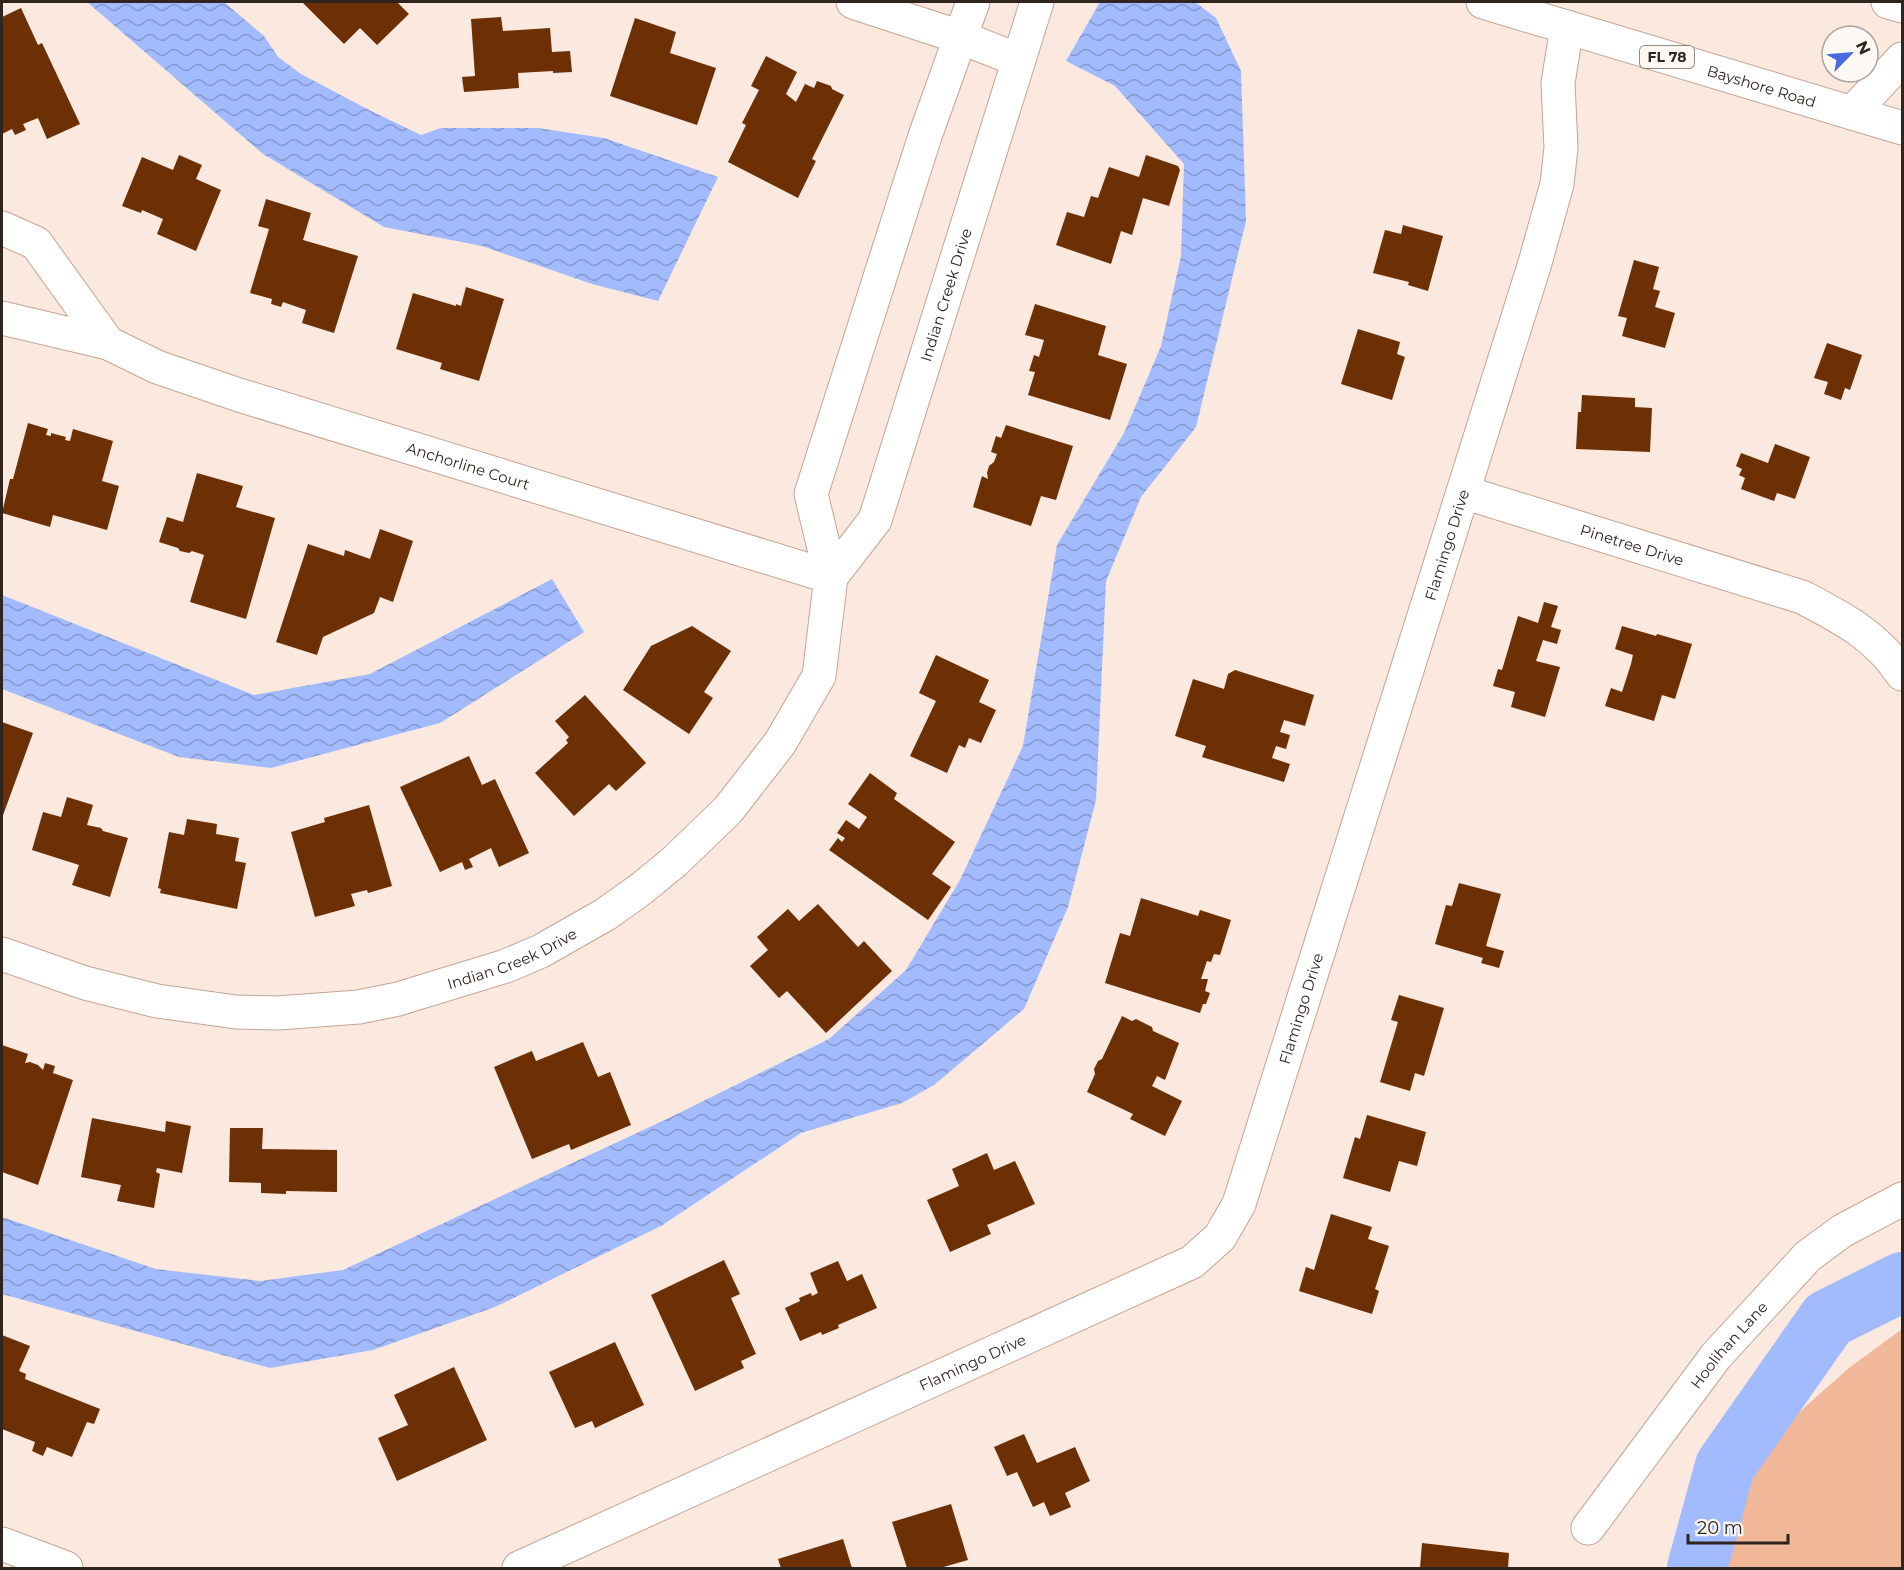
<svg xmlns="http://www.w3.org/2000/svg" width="1904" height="1570" font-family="Montserrat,sans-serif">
  <defs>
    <pattern id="water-waves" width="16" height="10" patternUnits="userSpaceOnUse" patternTransform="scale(1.5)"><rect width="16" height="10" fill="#a2bbfe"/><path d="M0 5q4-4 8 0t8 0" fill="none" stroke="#8498cd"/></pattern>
  </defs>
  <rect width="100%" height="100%" fill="#fbe8de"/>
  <!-- grass -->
  <path fill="#f0b798" d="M1902 1329V1568H1713L1729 1524 1769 1439 1849 1368Z"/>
  <!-- water -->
  <path fill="url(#water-waves)" d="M87 2H224L264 36 278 57 301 74 371 111 421 135 441 128H538L604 138 718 177 658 301 592 284 482 246 384 227 263 154Z
    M1100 2H1195L1216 18 1241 71 1246 221 1196 427 1141 497 1106 581 1096 800 1068 907 1024 1009 934 1085 902 1103 801 1133 661 1226 495 1307 373 1350 270 1368 2 1294V1217L156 1269 260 1281 343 1270 671 1117 829 1039 906 970 960 880 1023 746 1057 545 1124 433 1161 346 1181 256 1184 164 1115 86 1066 61Z
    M552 579 584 632 440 723 271 768 179 757 2 689V595L254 695 370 674Z"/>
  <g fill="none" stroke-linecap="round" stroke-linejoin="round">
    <!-- river -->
    <path stroke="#a2bbfe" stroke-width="60" d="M1697 1568 1725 1466 1828 1319 1902 1282"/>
  </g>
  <!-- building -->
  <path fill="#6d3004" d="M302 2H397L409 14 377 45 360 28 344 44Z
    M21 8 38 45 42 43 80 124 47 139 38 118 23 124 26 130 15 135 12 129 2 134V17Z
    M501 17 503 31 550 28 552 52 570 51 572 72 553 73V71L518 73 519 88 464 92 462 77 475 76 471 19Z
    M635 18 676 32 670 53 716 68 697 125 610 96Z
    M766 56 797 72 786 94 796 102 805 84 814 88 817 81 831 86 832 89 844 95 812 159 816 161 798 198 728 162 746 125 742 123 759 90 751 86Z
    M179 155 202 165 196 179 221 190 196 251 157 234 163 219 142 210 141 213 122 206 142 157 173 170Z
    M1146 155 1178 166 1180 170 1169 206 1143 198 1132 235 1121 231 1111 264 1056 245 1067 212 1084 217 1091 196 1098 198 1109 167 1139 177Z
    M266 199 311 213 303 240 358 256 334 333 302 323 306 310 283 302 281 307 271 304 272 299 250 293 269 229 258 226Z
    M1403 225 1443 236 1428 291 1408 285 1409 282 1373 273 1385 230 1401 234Z
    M1634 260 1659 267 1653 289 1660 291 1655 307 1675 313 1665 348 1622 336 1627 318 1618 316Z
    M466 287 504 299 479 381 440 369 442 363 396 349 413 293 456 306V304L461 306Z
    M1035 304 1106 326 1098 355 1127 364 1110 420 1028 395 1035 372 1029 371 1034 355 1039 357 1044 340 1025 335Z
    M1358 329 1400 342 1397 354 1405 357 1392 400 1341 384Z
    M1827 343 1862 355 1850 390 1845 388 1841 400 1824 394 1828 382 1814 378Z
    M1582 395 1635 398V407L1652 408 1650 452 1576 449 1578 412H1581Z
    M28 423 48 429 46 435 51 436V433L66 437 65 440 70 441 73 429 113 441 102 481 119 486 107 530 53 515 50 527 2 513 10 479H13Z
    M1006 425 1073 446 1056 500 1041 496 1031 526 973 507 982 476 988 479 987 473 989 466 994 462 997 454 991 452 996 436 1001 438Z
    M1775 444 1810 457 1795 499 1777 493 1774 501 1741 489 1745 478 1739 475 1742 469 1736 466 1741 453 1768 463Z
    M197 473 243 486 236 507 275 518 246 619 190 602 204 555 192 551 189 553 180 551 178 548 159 542 167 517 183 522Z
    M380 529 413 541 393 602 380 597 374 613 323 637 317 655 276 642 308 544 344 556 345 550 370 559Z
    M1544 602 1558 606 1551 627 1561 630 1557 644 1543 640 1536 661 1560 667 1545 717 1511 707 1515 692 1493 686 1498 669 1502 670 1518 616 1538 623Z
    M692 626 731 651 704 692 713 698 689 734 623 690 651 646Z
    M1622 626 1656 636 1657 634 1692 644 1675 699 1662 695 1654 721 1605 706 1611 688 1622 692 1631 664 1633 655 1615 649Z
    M936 655 989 680 979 702 996 710 981 743 969 738 965 748 959 745 947 773 910 756 936 701 919 693Z
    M1235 670 1314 695 1305 726 1284 720 1280 732 1290 735 1286 749 1276 746 1272 758 1290 764 1284 782 1202 757 1206 746 1175 736 1193 679 1224 689 1228 674Z
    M585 695 646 763 616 791 609 784 574 816 535 773 568 743 566 740 569 737 555 721Z
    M2 722 33 733 2 818Z
    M469 756 482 785 495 779 529 853 499 867 491 848 469 859 473 867 465 870 462 862 440 872 400 787Z
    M870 773 897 793 894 799 955 842 932 874 951 887 928 920 829 850 838 838 842 842 845 838 837 833 846 820 859 829 867 817 848 804Z
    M67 797 93 805 87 825 101 828 103 831 128 838 110 897 72 885 79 865 32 850 43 812 61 817Z
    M369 805 392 886 368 893 367 890 351 894 355 906 315 917 291 832 325 822 324 818Z
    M187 819 217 824 216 834 239 838 235 861 246 863 237 909 160 893 161 889 158 888 169 832 184 835Z
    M1459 883 1501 894 1486 946 1504 951 1499 968 1481 963 1483 958 1435 944 1446 905 1452 906Z
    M1141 898 1198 916 1200 910 1231 920 1220 955 1214 954 1211 962 1207 961 1201 979H1208L1205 991 1210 993 1206 1004H1203L1200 1013 1105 983 1120 933 1130 936Z
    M818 904 858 947 864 941 892 971 826 1033 787 991 779 998 750 966 768 950 757 937 788 909 799 921Z
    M1399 995 1444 1008 1424 1076 1415 1073 1410 1091 1380 1082 1398 1022 1391 1020Z
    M1122 1016 1132 1021 1136 1019 1152 1027 1153 1031 1179 1043 1165 1080 1157 1076 1152 1086 1182 1101 1165 1136 1130 1119 1133 1114 1087 1092 1095 1074 1094 1069 1098 1061 1102 1059Z
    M583 1042 598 1077 610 1072 631 1125 571 1150 569 1144 532 1159 494 1067 532 1051 536 1061Z
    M2 1045 28 1054 25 1063 30 1062 38 1065 43 1070 45 1063 55 1066 53 1073 73 1080 38 1185 2 1172Z
    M1367 1115 1426 1132 1417 1166 1399 1161 1390 1192 1343 1178 1355 1137 1360 1139Z
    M92 1118 165 1132 166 1121 191 1126 182 1173 157 1168 156 1172 160 1174 154 1208 117 1201 121 1185 81 1177Z
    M230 1128H263L262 1149 337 1150V1192L286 1191V1194L261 1193V1183L229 1182Z
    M987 1153 994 1170 1015 1161 1035 1204 987 1225 991 1234 950 1252 927 1200 959 1186 952 1169Z
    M1331 1214 1372 1227 1368 1239 1389 1246 1375 1289 1379 1291 1372 1314 1299 1291 1306 1267 1314 1270Z
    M724 1260 740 1294 731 1298 756 1354 741 1361 744 1368 695 1391 651 1295Z
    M838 1261 847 1281 862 1274 877 1308 838 1325 839 1328 822 1335 821 1332 800 1341 785 1308 800 1301 799 1298 811 1293 812 1296 818 1293 810 1273Z
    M2 1335 30 1346 19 1371 26 1374 25 1379 100 1409 94 1424 87 1422 72 1457 47 1447 43 1456 32 1451 35 1442 2 1429Z
    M615 1342 644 1405 595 1428 592 1421 575 1428 549 1372Z
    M454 1367 487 1440 397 1481 378 1438 408 1425 394 1395Z
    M1024 1434 1037 1463 1075 1447 1090 1481 1065 1493 1071 1507 1050 1516 1044 1502 1033 1507 1017 1472 1007 1476 994 1447Z
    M951 1504 968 1560 940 1568H907L892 1522Z
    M843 1539 852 1568H781L778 1559Z
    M1422 1543 1509 1553 1508 1568H1420Z"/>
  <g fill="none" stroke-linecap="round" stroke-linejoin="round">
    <defs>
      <g id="street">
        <path d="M853 2 960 37 1018 60"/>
        <path d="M2 228 36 243 108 343 2 318"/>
        <path id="s1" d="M108 343 157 367 239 395 831 577"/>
        <path id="s2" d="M1463 492 1802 597C1842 618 1876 635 1902 674"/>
        <path id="s3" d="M831 577 875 520 1037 2"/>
        <path id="s4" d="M2 954 85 983 157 1001 236 1012 278 1013 359 1007 398 999 506 966 541 951 606 914 641 889 674 862 728 810 780 743 819 676 831 577 811 494 925 136 973 2"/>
        <path id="s5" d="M1588 1528 1716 1356 1808 1256 1842 1231 1902 1199"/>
        <path d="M2 1544 66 1568"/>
        <path id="s6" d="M519 1568 1192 1262 1220 1237 1239 1204 1535 263 1557 184 1561 148 1558 83 1567 27"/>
      </g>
      <g id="primary">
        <path id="s7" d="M1483 2 1902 128"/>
        <path d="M1888 2 1902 6"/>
        <path d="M1852 113 1902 59"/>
      </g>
    </defs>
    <!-- street casing -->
    <use href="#street" stroke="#c3a595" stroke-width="35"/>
    <!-- primary casing -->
    <use href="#primary" stroke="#c3a595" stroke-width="35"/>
    <!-- street -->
    <use href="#street" stroke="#fff" stroke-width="33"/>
    <!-- primary -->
    <use href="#primary" stroke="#fff" stroke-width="33"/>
  </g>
  <g text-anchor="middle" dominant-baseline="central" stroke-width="6" stroke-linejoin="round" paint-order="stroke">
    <!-- shield labels -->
    <rect fill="#fef8f5" stroke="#6d645e" stroke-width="1.5" x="1640" y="46" width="54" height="22" rx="4.5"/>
    <g font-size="14" font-weight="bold" fill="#2f241e">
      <text x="1667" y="57">FL 78</text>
    </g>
    <!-- street labels -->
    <g font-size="15" fill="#2f241e" stroke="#fef8f5">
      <text stroke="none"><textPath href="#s7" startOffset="291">Bayshore Road</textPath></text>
      <text stroke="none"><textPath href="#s3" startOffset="308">Indian Creek Drive</textPath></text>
      <text stroke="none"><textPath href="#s1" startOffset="381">Anchorline Court</textPath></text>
      <text stroke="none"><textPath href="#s6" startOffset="1506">Flamingo Drive</textPath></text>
      <text stroke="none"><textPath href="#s2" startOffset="177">Pinetree Drive</textPath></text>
      <text stroke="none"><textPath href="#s4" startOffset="526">Indian Creek Drive</textPath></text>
      <text stroke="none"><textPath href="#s6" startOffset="1020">Flamingo Drive</textPath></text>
      <text stroke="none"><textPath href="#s5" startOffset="231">Hoolihan Lane</textPath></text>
      <text stroke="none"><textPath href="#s6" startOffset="498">Flamingo Drive</textPath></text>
    </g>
  </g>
  <!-- border -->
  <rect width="1904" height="1570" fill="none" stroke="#2f241e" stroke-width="6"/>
  <!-- north arrow -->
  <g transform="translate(1850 54) rotate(65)"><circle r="28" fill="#fef8f5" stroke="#aba39f" stroke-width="1.5"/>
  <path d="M0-4.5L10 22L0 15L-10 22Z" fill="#4a6bdf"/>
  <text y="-9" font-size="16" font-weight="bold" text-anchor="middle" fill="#2f241e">N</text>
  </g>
  <!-- scale -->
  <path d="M1688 1534v9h100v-9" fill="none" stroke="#2f241e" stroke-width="3"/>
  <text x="1697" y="1534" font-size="18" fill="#2f241e" stroke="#fef8f5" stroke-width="4.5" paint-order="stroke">20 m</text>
</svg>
